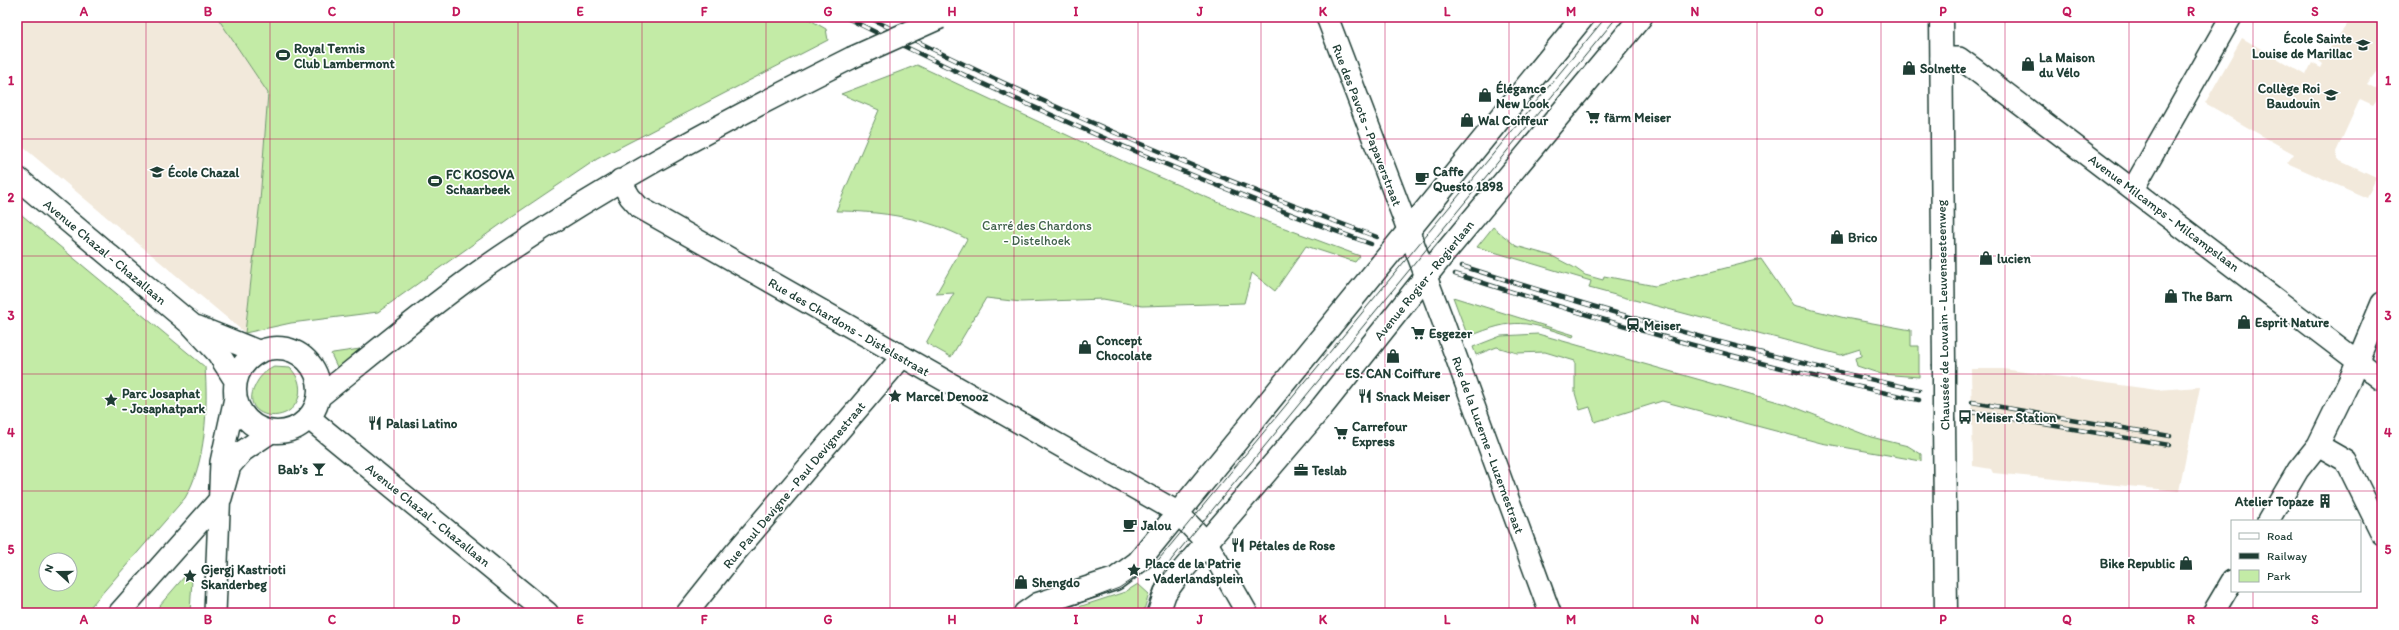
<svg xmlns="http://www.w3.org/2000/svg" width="2399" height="630" font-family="Itim,sans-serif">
  <rect width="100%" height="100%" fill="#fff"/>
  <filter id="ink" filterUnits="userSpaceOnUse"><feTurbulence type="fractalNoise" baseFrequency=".025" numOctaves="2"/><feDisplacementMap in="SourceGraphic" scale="8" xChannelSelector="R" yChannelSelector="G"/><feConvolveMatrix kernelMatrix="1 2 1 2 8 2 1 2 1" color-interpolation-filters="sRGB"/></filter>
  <g filter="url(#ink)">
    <!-- built -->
    <path fill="#f2e9db" d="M17 17H217L268 93 260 201 245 333 17 142Z
      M2353 17H2382V64L2367 84 2382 92 2373 105 2360 99 2336 152 2338 160 2376 178 2367 198 2287 163 2294 154 2205 103 2242 38 2306 75 2312 63 2321 68 2323 64 2319 61Z
      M1971 369H2003L2157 390 2200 387 2179 491 1993 473 1991 469 1973 466Z"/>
    <!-- green -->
    <path fill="#c3eba6" stroke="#71946d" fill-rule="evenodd" d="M217 17H805L826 29 828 40 597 159 511 217 378 312 291 323 245 333 260 201 268 93Z
      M917 65 1127 163 1236 210 1360 256 1355 262 1306 246 1275 291 1252 273 1244 303 1142 306 1103 299 1021 302 986 298 951 357 926 343 954 293 936 294 967 239C928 218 880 211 836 211L879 110 841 94Z
      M17 211 205 367C208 407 206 463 185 498L85 613H17ZM46 560H70V584H46Z
      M1493 227 1516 246 1552 256 1575 268 1585 275 1603 280 1604 276 1655 286 1761 259 1793 305 1845 318 1911 330V346H1919V377L1881 374 1857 366 1855 358 1861 356 1860 349 1841 355 1589 288 1591 281 1477 247Z
      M1453 297 1574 335 1573 337C1525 321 1516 317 1468 337Z
      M1538 334 1789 405 1871 437 1908 446 1921 454V461L1821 443 1662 401 1595 422 1590 407 1580 410 1575 393V361L1545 352 1517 353 1497 347 1476 355 1473 347 1501 336Z
      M360 349 338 369 331 354 333 353Z
      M274 367 290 368C298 376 301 385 299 396 291 428 238 418 255 386 259 377 265 371 274 367Z
      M185 576 192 579 190 613H153Z
      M1138 584 1149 594 1143 613H1060L1125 592Z"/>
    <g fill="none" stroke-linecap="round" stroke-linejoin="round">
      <defs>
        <path id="minor" d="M1327 17 1441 316 1550 613
          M1941 58H1959L1974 69 2382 380
          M620 180 630 197 639 207 1177 512 1207 543 1247 613
          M2133 189 2231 17
          M318 398C370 356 420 314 474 275 593 191 721 123 851 58
          M2318 445 2346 461 2382 534
          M2268 521 2298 470 2318 445 2348 384 2382 303
          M119 613 221 498 230 466 243 451 271 432
          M215 613 221 462 235 398
          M687 613 734 554 902 357
          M2213 613 2232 581"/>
        <path id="tertiary" d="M17 178 192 325 218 353 236 381
          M197 327 259 352
          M235 390a42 42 0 1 1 84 0a42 42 0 1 1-84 0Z
          M309 418 547 613
          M1025 613 1038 604 1115 579 1138 562 1583 17
          M1158 613 1165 593 1176 578 1322 407 1443 255 1641 17"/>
        <path id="secondary" d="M1941 17 1944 364
          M1944 421 1946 613"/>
      </defs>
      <!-- minor casing -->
      <use href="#minor" stroke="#1f3d34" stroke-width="24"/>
      <!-- tertiary casing -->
      <use href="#tertiary" stroke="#1f3d34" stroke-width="25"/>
      <!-- secondary casing -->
      <use href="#secondary" stroke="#1f3d34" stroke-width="25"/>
      <!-- minor -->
      <use href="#minor" stroke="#fff" stroke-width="21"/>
      <!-- tertiary -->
      <use href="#tertiary" stroke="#fff" stroke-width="22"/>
      <!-- secondary -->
      <use href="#secondary" stroke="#fff" stroke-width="22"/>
      <!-- tram -->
      <path stroke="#1f3d34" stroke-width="1" d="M1054 613 1119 588 1155 564 1606 17
        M1147 613 1156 584 1172 559 1617 17"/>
      <defs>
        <path id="rail" d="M845 17C1016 103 1191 179 1371 244
          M868 17C1033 101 1203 173 1377 237
          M1462 266C1613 314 1764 357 1919 390
          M1455 274C1608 323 1762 367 1919 400
          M1972 402 2170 436
          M1972 412 2169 445"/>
      </defs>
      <!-- rail casing -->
      <use href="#rail" stroke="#1f3d34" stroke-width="4.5"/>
      <!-- rail -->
      <use href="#rail" stroke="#fff" stroke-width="3" stroke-dasharray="9" stroke-linecap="butt"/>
      <defs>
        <path id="minor-bridge" d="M851 58 940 18"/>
        <path id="secondary-bridge" d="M1944 364V421"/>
      </defs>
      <!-- minor-bridge casing -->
      <use href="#minor-bridge" stroke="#1f3d34" stroke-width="24" stroke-linecap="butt"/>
      <!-- secondary-bridge casing -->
      <use href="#secondary-bridge" stroke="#1f3d34" stroke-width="25" stroke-linecap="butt"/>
      <!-- minor-bridge -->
      <use href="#minor-bridge" stroke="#fff" stroke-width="21"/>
      <!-- secondary-bridge -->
      <use href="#secondary-bridge" stroke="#fff" stroke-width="22"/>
    </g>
  </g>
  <!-- grid -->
  <path fill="none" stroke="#c2185b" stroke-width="1" stroke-opacity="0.55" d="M146 17V613M270 17V613M394 17V613M518 17V613M642 17V613M766 17V613M890 17V613M1014 17V613M1138 17V613M1261 17V613M1385 17V613M1509 17V613M1633 17V613M1757 17V613M1881 17V613M2005 17V613M2129 17V613M2253 17V521M17 139H2382M17 256H2382M17 374H2382M17 491H2382M2253 591V613"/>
  <!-- icons -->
  <defs>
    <symbol id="school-bare" viewBox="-9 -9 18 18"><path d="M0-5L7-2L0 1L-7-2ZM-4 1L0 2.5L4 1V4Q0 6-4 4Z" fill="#1f3d34" stroke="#fff" stroke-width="2.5" paint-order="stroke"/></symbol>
    <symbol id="stadium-bare" viewBox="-9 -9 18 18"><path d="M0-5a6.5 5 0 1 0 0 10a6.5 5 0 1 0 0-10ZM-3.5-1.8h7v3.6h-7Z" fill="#1f3d34" stroke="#fff" stroke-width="2.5" paint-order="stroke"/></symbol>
    <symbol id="shop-bare" viewBox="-9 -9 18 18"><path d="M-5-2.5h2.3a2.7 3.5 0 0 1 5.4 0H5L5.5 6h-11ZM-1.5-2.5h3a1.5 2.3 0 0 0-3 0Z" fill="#1f3d34" stroke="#fff" stroke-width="2.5" paint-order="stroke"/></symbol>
    <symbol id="supermarket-bare" viewBox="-9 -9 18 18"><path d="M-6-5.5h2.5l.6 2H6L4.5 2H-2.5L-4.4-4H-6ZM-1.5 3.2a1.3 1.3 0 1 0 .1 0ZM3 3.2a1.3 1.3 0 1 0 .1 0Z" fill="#1f3d34" stroke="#fff" stroke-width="2.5" paint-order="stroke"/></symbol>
    <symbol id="cafe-bare" viewBox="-9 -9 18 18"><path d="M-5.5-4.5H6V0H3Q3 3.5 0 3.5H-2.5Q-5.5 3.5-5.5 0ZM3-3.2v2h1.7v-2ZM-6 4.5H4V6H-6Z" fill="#1f3d34" stroke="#fff" stroke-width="2.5" paint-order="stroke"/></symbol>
    <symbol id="station-bare" viewBox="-9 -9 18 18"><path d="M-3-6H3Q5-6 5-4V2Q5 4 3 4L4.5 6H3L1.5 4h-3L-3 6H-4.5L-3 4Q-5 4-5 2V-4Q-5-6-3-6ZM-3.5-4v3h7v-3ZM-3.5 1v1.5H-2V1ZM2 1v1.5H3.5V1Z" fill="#1f3d34" stroke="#fff" stroke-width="2.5" paint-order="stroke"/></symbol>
    <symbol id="sight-bare" viewBox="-9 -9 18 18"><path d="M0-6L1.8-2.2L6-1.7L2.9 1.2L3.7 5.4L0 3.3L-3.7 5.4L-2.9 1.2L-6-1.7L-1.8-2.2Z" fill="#1f3d34" stroke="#fff" stroke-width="2.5" paint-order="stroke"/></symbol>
    <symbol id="restaurant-bare" viewBox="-9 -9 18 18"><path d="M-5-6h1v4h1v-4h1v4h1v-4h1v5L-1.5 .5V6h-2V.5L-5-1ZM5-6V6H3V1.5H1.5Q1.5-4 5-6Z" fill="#1f3d34" stroke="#fff" stroke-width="2.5" paint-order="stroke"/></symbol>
    <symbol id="bus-bare" viewBox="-9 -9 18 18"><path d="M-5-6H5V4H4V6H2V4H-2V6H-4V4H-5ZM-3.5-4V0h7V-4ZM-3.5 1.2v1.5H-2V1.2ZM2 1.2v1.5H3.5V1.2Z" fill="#1f3d34" stroke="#fff" stroke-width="2.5" paint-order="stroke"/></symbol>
    <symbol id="bar-bare" viewBox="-9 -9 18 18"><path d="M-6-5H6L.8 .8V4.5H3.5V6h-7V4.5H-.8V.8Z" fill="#1f3d34" stroke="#fff" stroke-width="2.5" paint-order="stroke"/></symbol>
    <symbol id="office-bare" viewBox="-9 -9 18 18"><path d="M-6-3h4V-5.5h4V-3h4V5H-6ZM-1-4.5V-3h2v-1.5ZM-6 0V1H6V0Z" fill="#1f3d34" stroke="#fff" stroke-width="2.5" paint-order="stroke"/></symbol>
    <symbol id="building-bare" viewBox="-9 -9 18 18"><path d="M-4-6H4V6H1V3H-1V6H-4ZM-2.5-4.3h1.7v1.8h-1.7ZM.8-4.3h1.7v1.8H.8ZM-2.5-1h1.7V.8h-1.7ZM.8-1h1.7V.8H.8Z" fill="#1f3d34" stroke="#fff" stroke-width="2.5" paint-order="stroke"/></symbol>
  </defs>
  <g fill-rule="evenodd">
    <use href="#school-bare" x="2353" y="35" width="20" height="20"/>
    <use href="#stadium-bare" x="273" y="45" width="20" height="20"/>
    <use href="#shop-bare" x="2018" y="54" width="20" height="20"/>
    <use href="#shop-bare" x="1899" y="58" width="20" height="20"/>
    <use href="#shop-bare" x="1475" y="85" width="20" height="20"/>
    <use href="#school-bare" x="2321" y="85" width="20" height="20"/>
    <use href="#supermarket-bare" x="1583" y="107" width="20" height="20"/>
    <use href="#shop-bare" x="1457" y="110" width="20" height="20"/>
    <use href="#school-bare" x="147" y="162" width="20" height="20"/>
    <use href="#cafe-bare" x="1412" y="168" width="20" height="20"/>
    <use href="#stadium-bare" x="425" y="171" width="20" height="20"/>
    <use href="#shop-bare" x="1827" y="227" width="20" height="20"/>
    <use href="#shop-bare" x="1976" y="248" width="20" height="20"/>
    <use href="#shop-bare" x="2161" y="286" width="20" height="20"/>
    <use href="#shop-bare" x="2234" y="312" width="20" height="20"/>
    <use href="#station-bare" x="1623" y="315" width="20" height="20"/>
    <use href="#supermarket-bare" x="1408" y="323" width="20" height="20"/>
    <use href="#shop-bare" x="1075" y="337" width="20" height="20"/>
    <use href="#shop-bare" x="1383" y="346" width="20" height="20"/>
    <use href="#sight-bare" x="885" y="386" width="20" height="20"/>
    <use href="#restaurant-bare" x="1355" y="386" width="20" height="20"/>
    <use href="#sight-bare" x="101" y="390" width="20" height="20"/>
    <use href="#bus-bare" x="1955" y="407" width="20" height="20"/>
    <use href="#restaurant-bare" x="365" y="413" width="20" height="20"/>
    <use href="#supermarket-bare" x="1331" y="423" width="20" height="20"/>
    <use href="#bar-bare" x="309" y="459" width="20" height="20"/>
    <use href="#office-bare" x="1291" y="460" width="20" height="20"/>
    <use href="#building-bare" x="2315" y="491" width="20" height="20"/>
    <use href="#cafe-bare" x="1120" y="515" width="20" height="20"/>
    <use href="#restaurant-bare" x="1228" y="535" width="20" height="20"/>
    <use href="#shop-bare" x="2176" y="553" width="20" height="20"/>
    <use href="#sight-bare" x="1124" y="560" width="20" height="20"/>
    <use href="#sight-bare" x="180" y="566" width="20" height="20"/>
    <use href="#shop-bare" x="1011" y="572" width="20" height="20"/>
  </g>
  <g text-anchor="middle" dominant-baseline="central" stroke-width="3.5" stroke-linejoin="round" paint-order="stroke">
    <!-- poi labels -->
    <g font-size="13" font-weight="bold" fill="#1f3d34" stroke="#fff" text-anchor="start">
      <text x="2352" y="38" text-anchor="end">École Sainte<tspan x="2352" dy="15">Louise de Marillac</tspan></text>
      <text x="294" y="48">Royal Tennis<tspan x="294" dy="15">Club Lambermont</tspan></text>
      <text x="2039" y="57">La Maison<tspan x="2039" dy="15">du Vélo</tspan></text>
      <text x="1920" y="68">Solnette</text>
      <text x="1496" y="88">Élégance<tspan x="1496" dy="15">New Look</tspan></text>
      <text x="2320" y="88" text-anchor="end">Collège Roi<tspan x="2320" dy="15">Baudouin</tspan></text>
      <text x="1604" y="117">färm Meiser</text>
      <text x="1478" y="120">Wal Coiffeur</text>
      <text x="1433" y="171">Caffe<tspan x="1433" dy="15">Questo 1898</tspan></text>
      <text x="168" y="172">École Chazal</text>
      <text x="446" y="174">FC KOSOVA<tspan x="446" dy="15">Schaarbeek</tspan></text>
      <text x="1848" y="237">Brico</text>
      <text x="1997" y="258">lucien</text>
      <text x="2182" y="296">The Barn</text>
      <text x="2255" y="322">Esprit Nature</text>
      <text x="1644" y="325">Meiser</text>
      <text x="1429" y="333">Esgezer</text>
      <text x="1096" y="340">Concept<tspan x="1096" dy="15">Chocolate</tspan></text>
      <text x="1393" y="373" text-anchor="middle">ES. CAN Coiffure</text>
      <text x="122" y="393">Parc Josaphat<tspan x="122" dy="15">- Josaphatpark</tspan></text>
      <text x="906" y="396">Marcel Denooz</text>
      <text x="1376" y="396">Snack Meiser</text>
      <text x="1976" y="417">Meiser Station</text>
      <text x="386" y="423">Palasi Latino</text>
      <text x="1352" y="426">Carrefour<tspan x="1352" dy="15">Express</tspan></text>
      <text x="308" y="469" text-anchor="end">Bab’s</text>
      <text x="1312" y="470">Teslab</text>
      <text x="2314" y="501" text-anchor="end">Atelier Topaze</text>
      <text x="1141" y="525">Jalou</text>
      <text x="1249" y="545">Pétales de Rose</text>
      <text x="1145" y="563">Place de la Patrie<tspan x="1145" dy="15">- Vaderlandsplein</tspan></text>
      <text x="2175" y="563" text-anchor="end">Bike Republic</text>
      <text x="201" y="569">Gjergj Kastrioti<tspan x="201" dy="15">Skanderbeg</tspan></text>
      <text x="1032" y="582">Shengdo</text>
    </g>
    <!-- street labels -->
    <g font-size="13" fill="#1f3d34" stroke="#fff">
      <text transform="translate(1367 125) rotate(69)">Rue des Pavots - Papaverstraat</text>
      <text transform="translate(2164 213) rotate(37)">Avenue Milcamps - Milcampslaan</text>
      <text transform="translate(105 252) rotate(40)">Avenue Chazal - Chazallaan</text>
      <text transform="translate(1424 280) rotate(-51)">Avenue Rogier - Rogierlaan</text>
      <text transform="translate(1943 315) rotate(-91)">Chaussée de Louvain - Leuvensesteenweg</text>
      <text transform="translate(849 327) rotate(30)">Rue des Chardons - Distelsstraat</text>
      <text transform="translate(1488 445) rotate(70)">Rue de la Luzerne - Luzernestraat</text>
      <text transform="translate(794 485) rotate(-50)">Rue Paul Devigne - Paul Devignestraat</text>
      <text transform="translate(428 515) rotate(39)">Avenue Chazal - Chazallaan</text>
    </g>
    <!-- park labels -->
    <g font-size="13" fill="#40604b" stroke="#fff">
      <text x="1037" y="225">Carré des Chardons<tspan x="1037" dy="15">- Distelhoek</tspan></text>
    </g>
  </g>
  <!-- margin -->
  <rect width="2399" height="630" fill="none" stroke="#fff" stroke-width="44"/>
  <!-- legend -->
  <rect x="2231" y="520" width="130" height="72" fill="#ffffff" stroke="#a5b1ae"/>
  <rect x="2239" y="533" width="20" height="6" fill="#ffffff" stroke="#a5b1ae"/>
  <text x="2267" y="540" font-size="12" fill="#1f3d34">Road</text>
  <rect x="2239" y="553" width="20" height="6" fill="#1f3d34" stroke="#a5b1ae"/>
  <text x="2267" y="560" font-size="12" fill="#1f3d34">Railway</text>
  <rect x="2239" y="570" width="20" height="12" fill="#c3eba6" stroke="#a5b1ae"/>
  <text x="2267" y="580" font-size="12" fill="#1f3d34">Park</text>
  <!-- north arrow -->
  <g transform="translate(58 572) rotate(291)"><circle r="19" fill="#ffffff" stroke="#a5b1ae"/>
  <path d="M0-3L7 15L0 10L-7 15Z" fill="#1f3d34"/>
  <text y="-6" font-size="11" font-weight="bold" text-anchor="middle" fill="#1f3d34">N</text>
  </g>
  <rect x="22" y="22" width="2355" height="586" fill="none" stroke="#c2185b" stroke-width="1.5"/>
  <g font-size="13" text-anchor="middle" font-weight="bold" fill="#c2185b">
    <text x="84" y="16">A</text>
    <text x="208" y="16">B</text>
    <text x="332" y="16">C</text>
    <text x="456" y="16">D</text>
    <text x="580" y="16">E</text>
    <text x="704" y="16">F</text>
    <text x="828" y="16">G</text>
    <text x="952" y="16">H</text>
    <text x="1076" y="16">I</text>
    <text x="1200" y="16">J</text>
    <text x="1323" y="16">K</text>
    <text x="1447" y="16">L</text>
    <text x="1571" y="16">M</text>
    <text x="1695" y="16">N</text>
    <text x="1819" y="16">O</text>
    <text x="1943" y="16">P</text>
    <text x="2067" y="16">Q</text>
    <text x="2191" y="16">R</text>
    <text x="2315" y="16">S</text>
    <text x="11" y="85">1</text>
    <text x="2388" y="85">1</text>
    <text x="11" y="202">2</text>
    <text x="2388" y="202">2</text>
    <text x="11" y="320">3</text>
    <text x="2388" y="320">3</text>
    <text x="11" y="437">4</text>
    <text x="2388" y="437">4</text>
    <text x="11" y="554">5</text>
    <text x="2388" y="554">5</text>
    <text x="84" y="624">A</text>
    <text x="208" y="624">B</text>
    <text x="332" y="624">C</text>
    <text x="456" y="624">D</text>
    <text x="580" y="624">E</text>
    <text x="704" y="624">F</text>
    <text x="828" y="624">G</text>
    <text x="952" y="624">H</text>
    <text x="1076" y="624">I</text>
    <text x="1200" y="624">J</text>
    <text x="1323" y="624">K</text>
    <text x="1447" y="624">L</text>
    <text x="1571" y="624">M</text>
    <text x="1695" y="624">N</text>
    <text x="1819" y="624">O</text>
    <text x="1943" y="624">P</text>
    <text x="2067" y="624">Q</text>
    <text x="2191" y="624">R</text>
    <text x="2315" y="624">S</text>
  </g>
</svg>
